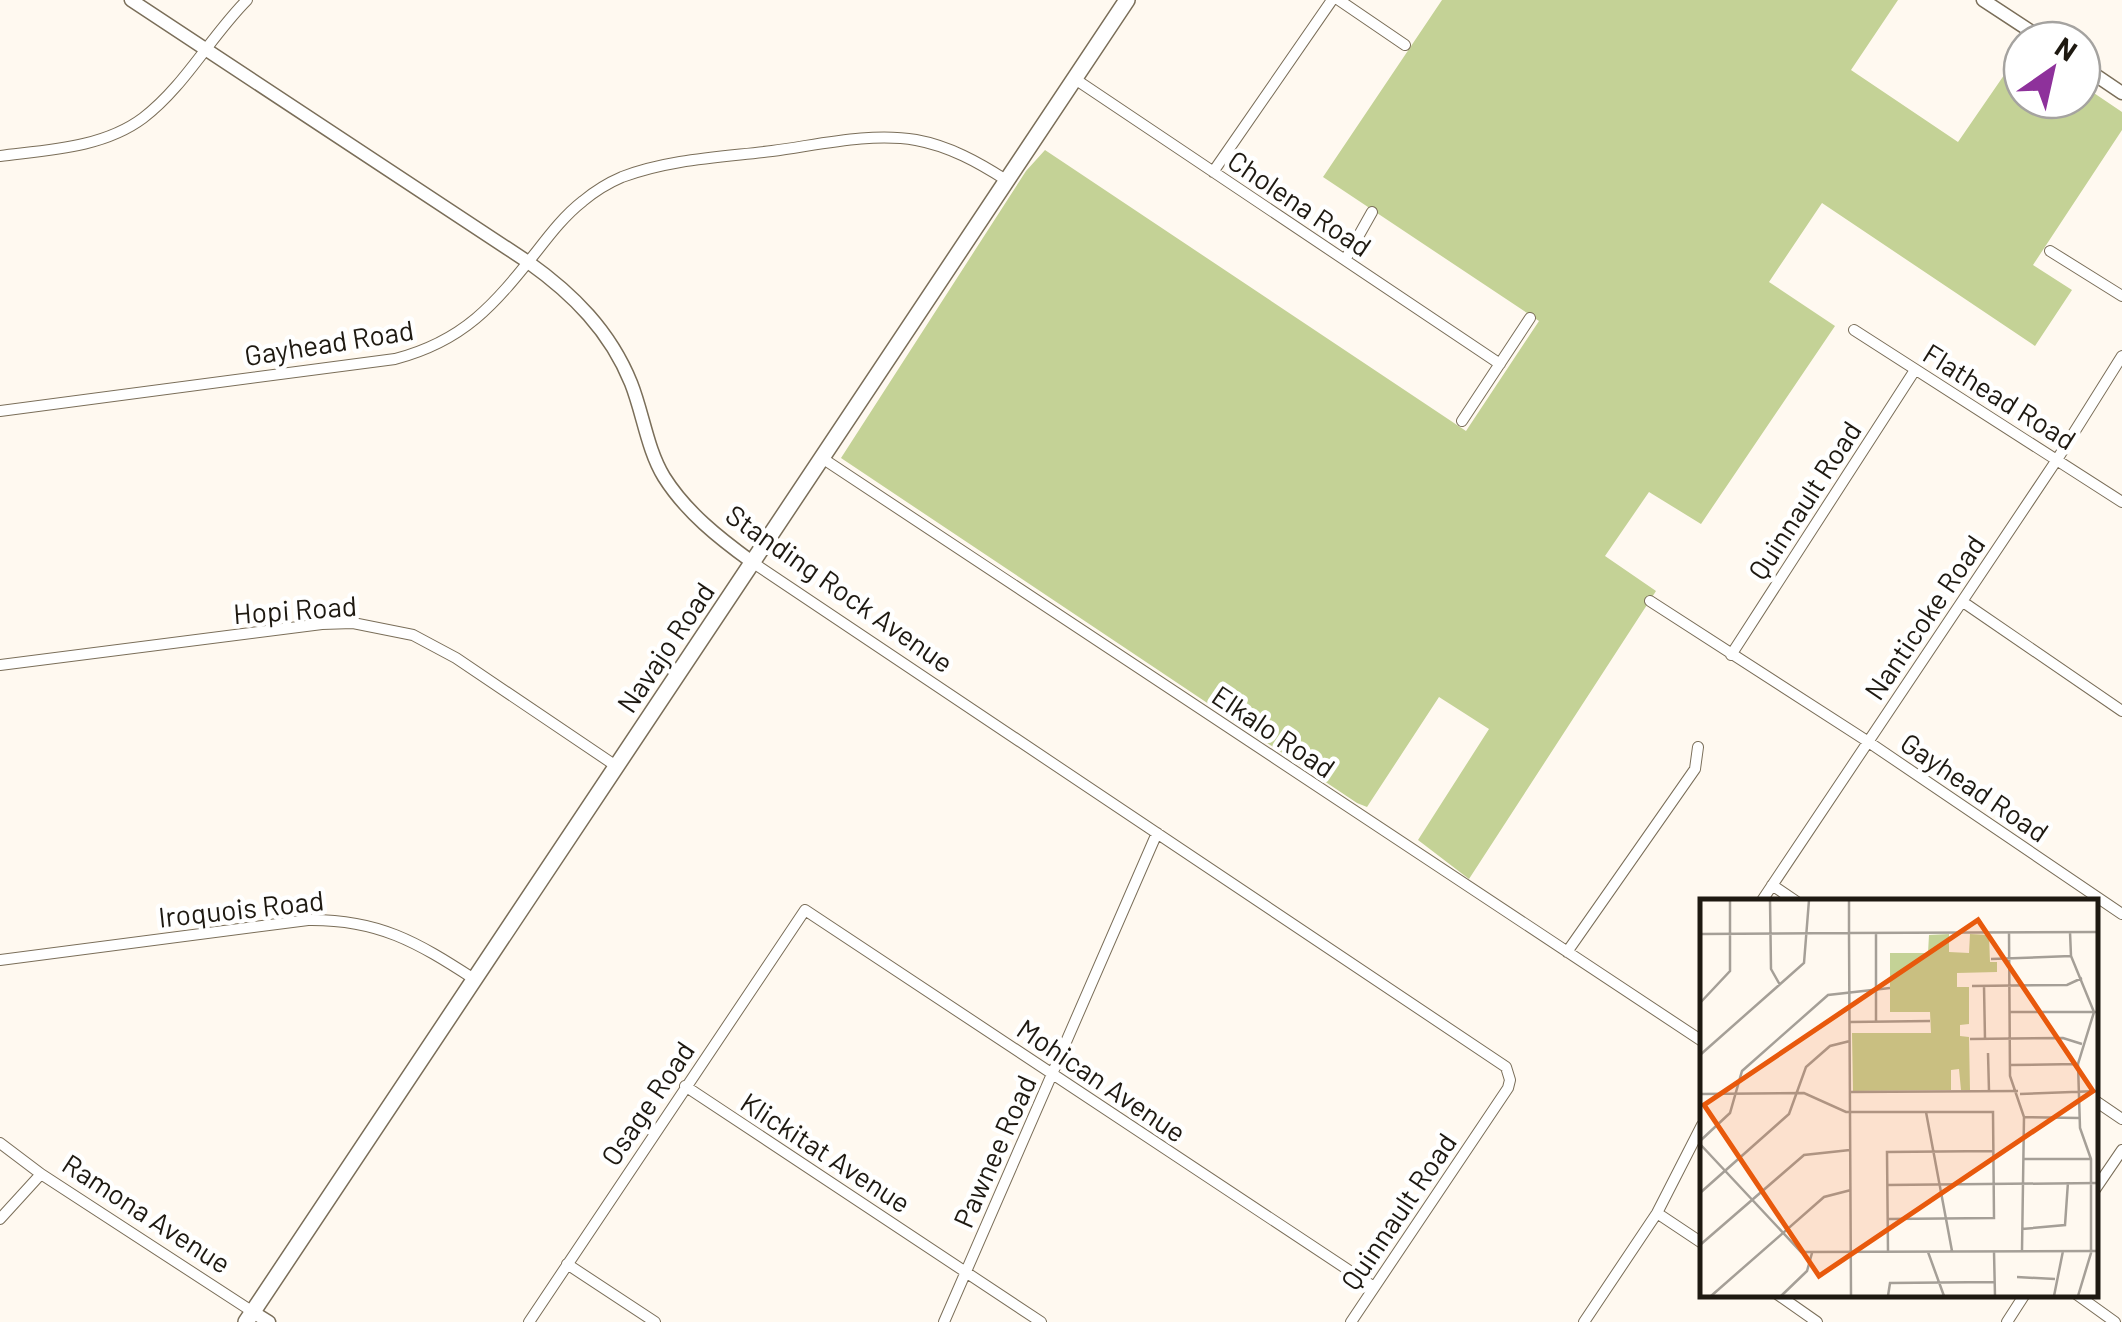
<svg xmlns="http://www.w3.org/2000/svg" width="2122" height="1322" font-family="Barlow,sans-serif">
  <rect width="100%" height="100%" fill="#fff9f0"/>
  <!-- green -->
  <path fill="#c4d296" d="M1442 0H1898L1851 70 1958 142 2022 49V100H2082V85L2122 112V130L2033 265 2072 290 2035 346 1822 203 1769 282 1835 326 1701 524 1649 492 1605 556 1656 591 1469 879 1418 840 1489 729 1439 697 1367 807 1357 803 841 458 1026 171 1045 150 1466 431 1539 321 1323 177Z"/>
  <g fill="none" stroke-linecap="round" stroke-linejoin="round">
    <defs>
      <path id="minor" d="M1339 0 1405 45
        M1075 79 1500 364
        M0 156C47 150 103 148 143 118 184 87 211 36 247 0
        M1213 172 1332 0
        M2050 251 2122 296
        M1345 260 1372 212
        M1854 330 2122 502
        M0 411 395 359C464 341 494 305 537 251 551 233 565 215 583 201 595 191 608 183 622 177 669 159 723 157 772 151 818 145 870 132 916 140 949 146 978 162 1006 180
        M1462 421 1530 318
        M822 458 1702 1041
        M752 562 1506 1067 1510 1080 1508 1088 1351 1322
        M1650 601 1867 741 2122 914
        M1963 602 2122 711
        M1731 655 1915 370
        M0 665 322 624 353 623 413 635 456 658 616 766
        M1772 885 1797 902
        M1761 902 2058 458 2122 356
        M1567 952 1695 769 1698 747
        M0 960 308 920C378 919 417 942 474 979
        M685 1086 1041 1322
        M2094 1100 2122 1119
        M0 1143 41 1174 253 1312
        M2094 1191 2122 1150
        M1657 1213 1702 1243
        M0 1219 41 1174
        M567 1264 655 1322
        M1777 1294 1817 1322
        M2076 1294 2115 1322
        M529 1322 805 910 1374 1287
        M944 1322 1157 833
        M1584 1322 1657 1213 1702 1125
        M2007 1322 2025 1294"/>
      <path id="tertiary" d="M131 0 528 262C573 294 610 331 631 383 643 413 647 449 664 477 686 512 719 538 752 562
        M1983 0 2044 40
        M2082 66 2122 93
        M253 1312 269 1322"/>
      <path id="secondary" d="M246 1322 1127 0"/>
    </defs>
    <!-- minor casing -->
    <use href="#minor" stroke="#7a6e59" stroke-width="12"/>
    <!-- tertiary casing -->
    <use href="#tertiary" stroke="#7a6e59" stroke-width="15"/>
    <!-- secondary casing -->
    <use href="#secondary" stroke="#7a6e59" stroke-width="18"/>
    <!-- minor -->
    <use href="#minor" stroke="#fff" stroke-width="10"/>
    <!-- tertiary -->
    <use href="#tertiary" stroke="#fff" stroke-width="12"/>
    <!-- secondary -->
    <use href="#secondary" stroke="#fff" stroke-width="15"/>
  </g>
  <g text-anchor="middle" dominant-baseline="central" stroke-width="9" stroke-linejoin="round" paint-order="stroke">
    <!-- street labels -->
    <g font-size="28" fill="#1e1911" stroke="#fff">
      <text transform="translate(1300 203) rotate(34)">Cholena Road</text>
      <text transform="translate(329 342) rotate(-9)">Gayhead Road</text>
      <text transform="translate(2000 396) rotate(32)">Flathead Road</text>
      <text transform="translate(1804 500) rotate(-57)">Quinnault Road</text>
      <text transform="translate(840 588) rotate(35)">Standing Rock Avenue</text>
      <text transform="translate(295 609) rotate(-4)">Hopi Road</text>
      <text transform="translate(1924 617) rotate(-56)">Nanticoke Road</text>
      <text transform="translate(665 647) rotate(-56)">Navajo Road</text>
      <text transform="translate(1274 731) rotate(34)">Elkalo Road</text>
      <text transform="translate(1975 787) rotate(34)">Gayhead Road</text>
      <text transform="translate(241 908) rotate(-6)">Iroquois Road</text>
      <text transform="translate(1102 1080) rotate(34)">Mohican Avenue</text>
      <text transform="translate(647 1103) rotate(-56)">Osage Road</text>
      <text transform="translate(994 1151) rotate(-66)">Pawnee Road</text>
      <text transform="translate(826 1152) rotate(33)">Klickitat Avenue</text>
      <text transform="translate(1398 1211) rotate(-56)">Quinnault Road</text>
      <text transform="translate(147 1213) rotate(33)">Ramona Avenue</text>
    </g>
  </g>
  <!-- overview -->
  <g transform="translate(1700 899)">
    <rect width="398" height="398" fill="#fff9f0"/>
    <path d="M249 35V53L269 54 270 35 289 36 290 63H297V73L257 74V88H269V125L260 126V137L269 138 270 191H261L259 170 251 171V191L153 192 152 134H231L230 113H190V54H228L229 36Z" fill="#c4d296"/>
    <path fill="none" stroke="#a59f97" stroke-width="2.5" d="M70 1 71 70 80 86M149 1V34L398 33M309 33 310 177 324 218 322 352M370 33 371 57 394 113 378 165 380 229 391 260V354L378 397M176 34V122M0 35 149 34 151 397M291 60 371 57M272 87 367 86 382 79M284 87 285 140M0 104 30 72V1M310 113H396M150 123 230 122M270 140 363 139 382 145M288 154 289 192M0 156 104 64 109 1M310 166 378 165M150 193 318 192M0 195 104 194 146 213H293L294 319 188 320M320 195 398 192M226 213 252 352M324 218 379 219M0 242 30 214 42 172 128 96 190 89M0 245 101 353 398 352M324 260H391M187 286 398 284M0 294 89 215 106 168 130 147 150 142M322 330 365 326 368 283M0 346 104 256 150 251M188 353 187 253 294 252M228 353 244 397M294 353 295 397M317 378 355 380M11 397 124 298 151 291M81 397 107 372 112 354M188 397 190 384 294 383M354 397 363 352"/>
    <path fill="#e8590c" fill-opacity="0.15" stroke="#e8590c" stroke-width="5" d="M278 21 393 192 119 377 4 206Z"/>
    <rect width="398" height="398" fill="none" stroke="#1e1911" stroke-width="5"/>
  </g>
  <!-- north arrow -->
  <g transform="translate(2052 70) rotate(34)"><circle r="48" fill="#ffffff" stroke="#a5a3a0" stroke-width="2.5"/>
  <path d="M0-8L18 38L0 25L-18 38Z" fill="#8e319b"/>
  <text y="-15" font-size="28" font-weight="bold" text-anchor="middle" fill="#1e1911">N</text>
  </g>
</svg>
